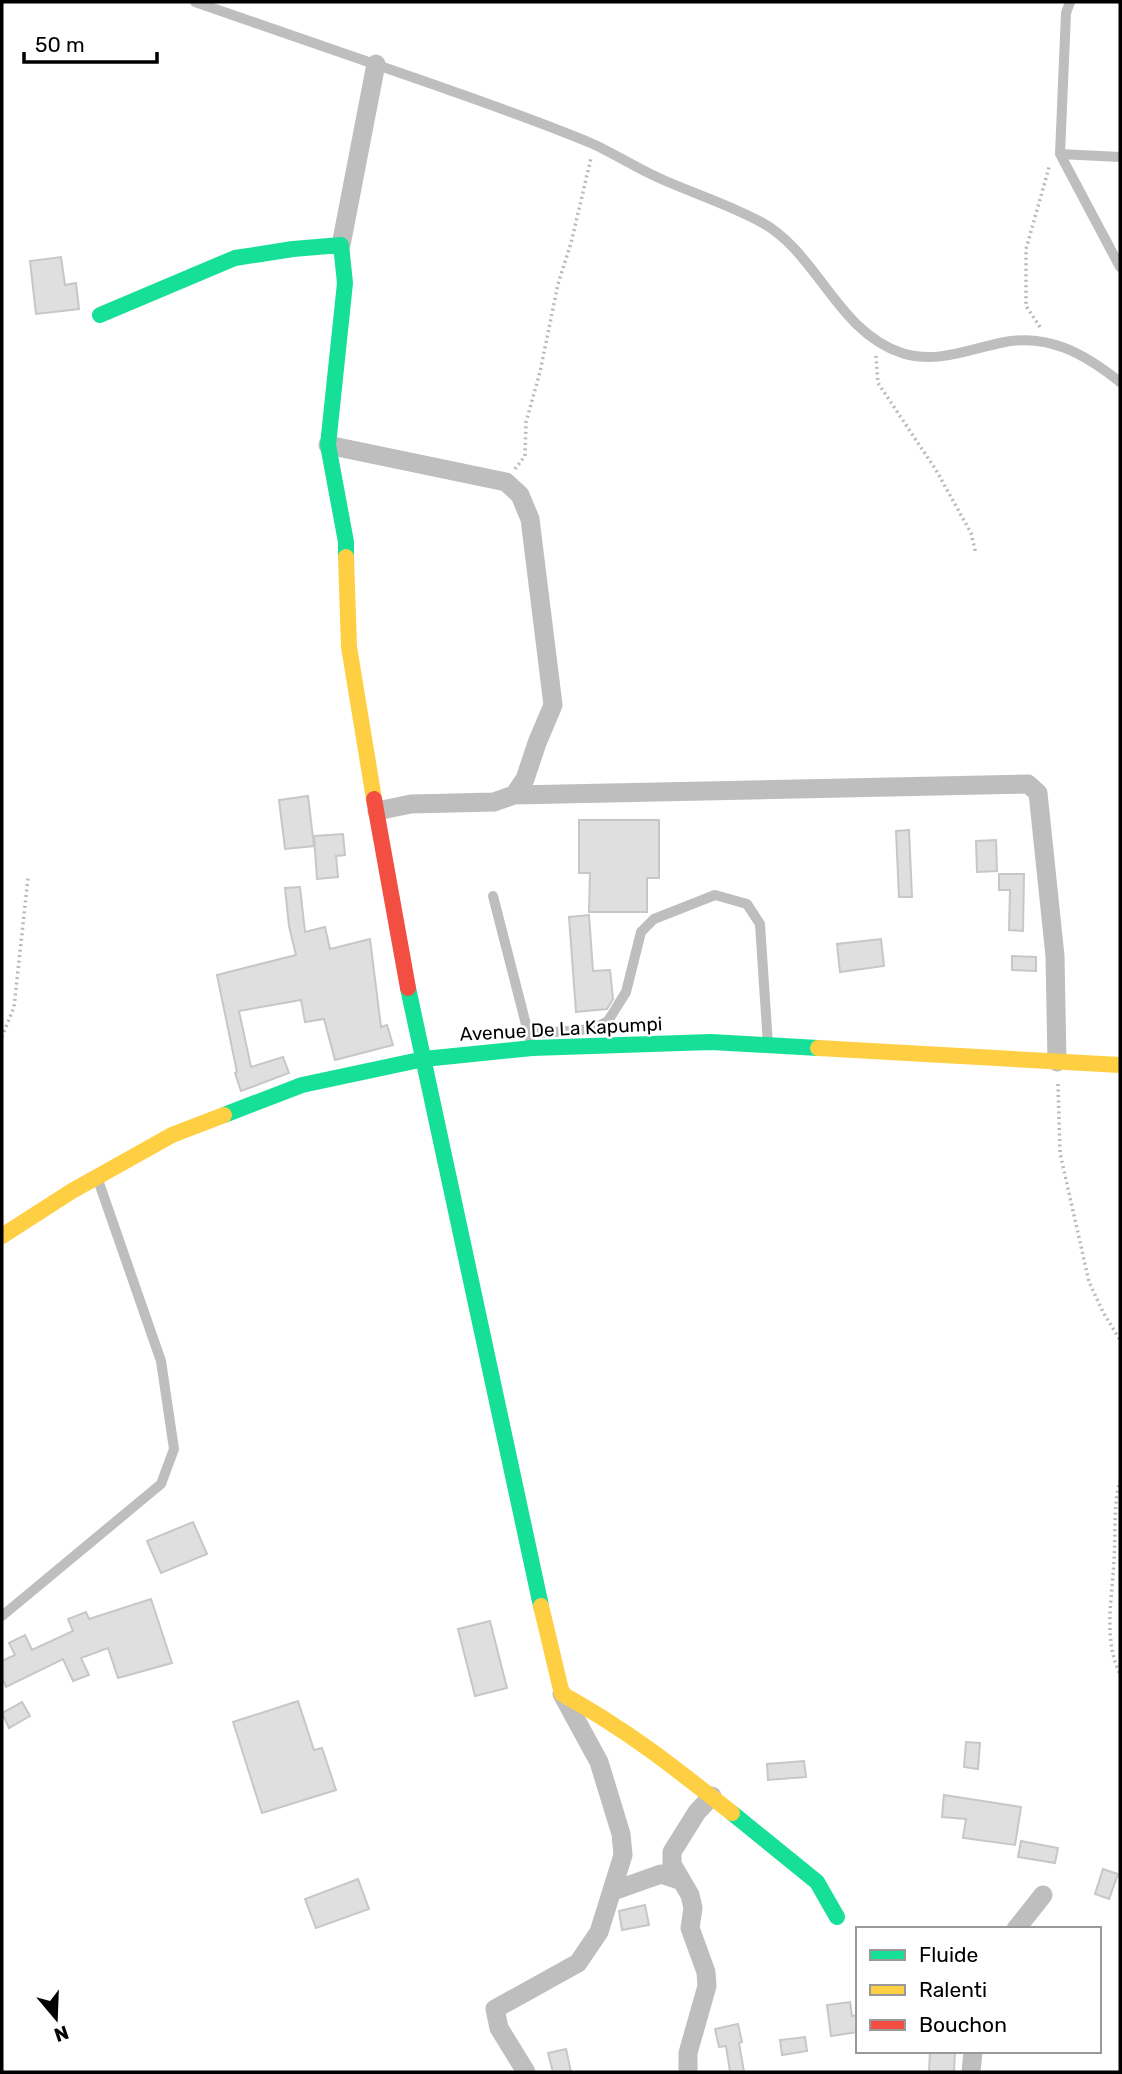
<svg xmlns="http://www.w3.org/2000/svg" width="1122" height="2074" font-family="Rubik,sans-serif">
  <rect width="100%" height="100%" fill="#fff"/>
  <!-- building -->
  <path fill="#dfdfdf" stroke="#c7c7c7" stroke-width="2" d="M61 257 65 285 76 283 79 309 36 314 30 261Z
    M308 796 314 846 285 849 279 800Z
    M579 820H659V878H647V912H589L590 873H579Z
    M909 830 912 897H899L896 831Z
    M343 834 345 855 336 856 338 877 317 879 314 836Z
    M996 840 997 871 977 872 976 841Z
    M999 874H1024L1023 931 1009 930 1010 890H999Z
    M300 887 305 932 325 927 330 949 370 939 381 1027 387 1025 393 1045 335 1060 324 1019 305 1022 301 1000 239 1011 251 1067 283 1057 289 1073 241 1091 235 1073 237 1072 217 975 296 955 289 926 285 888Z
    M589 915 593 971 610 970 613 999 607 1009 576 1012 569 917Z
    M881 939 884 966 840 972 837 944Z
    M1012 956 1036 957V971L1012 970Z
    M193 1522 207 1554 161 1573 147 1541Z
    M151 1599 172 1663 118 1678 108 1648 81 1658 89 1675 73 1681 63 1659 6 1687 2 1678V1661L15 1655 9 1643 25 1635 32 1650 73 1631 68 1619 86 1612 89 1619Z
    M490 1621 507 1688 475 1696 458 1629Z
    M298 1701 314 1750 322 1748 336 1790 262 1813 233 1722Z
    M22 1702 30 1716 9 1728 2 1713Z
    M966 1742 980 1743 978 1769 964 1767Z
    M804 1761 806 1777 768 1780 767 1764Z
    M944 1795 1021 1807 1015 1845 963 1838 966 1819 942 1817Z
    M1021 1841 1058 1848 1055 1863 1018 1857Z
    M1103 1869 1118 1874 1109 1899 1095 1894Z
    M358 1879 369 1909 316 1928 305 1899Z
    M645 1905 649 1925 622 1930 619 1911Z
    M850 2002 852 2016 858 2015V2032L831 2036 827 2005Z
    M738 2024 742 2042 739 2043 744 2072H730L726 2046 719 2047 715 2029Z
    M805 2037 807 2051 782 2055 780 2040Z
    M566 2049 571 2072H553L548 2053Z
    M930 2051H955L954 2072H929Z"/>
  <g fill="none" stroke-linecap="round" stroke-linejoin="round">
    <!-- path -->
    <path stroke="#b9b9b9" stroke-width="3.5" stroke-dasharray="2 3.5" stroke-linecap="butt" d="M1040 327 1026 306V249L1050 164
      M876 356 878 383 936 470 971 533 976 554
      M515 469 525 456 526 422 540 372 558 284 571 243 591 158
      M2 1037 14 1007 28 878
      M1058 1084 1060 1153 1089 1282 1103 1312 1120 1340
      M1120 1480C1113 1506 1116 1534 1114 1561 1112 1599 1103 1639 1120 1674"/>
    <!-- lane -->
    <path stroke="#bebebe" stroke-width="10" d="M195 2C275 29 355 57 435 85 488 104 541 122 593 144 615 154 636 168 659 178 692 193 728 204 761 222 818 253 837 332 902 353 936 364 967 350 1000 343 1047 332 1085 354 1120 382
      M1060 154 1066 13 1070 2
      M1120 157 1060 154 1120 267
      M493 896 530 1040
      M528 1034 593 1029 608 1021 626 992 641 932 654 919 715 895 747 904 760 924 768 1045
      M2 1616 161 1484 174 1449 161 1361 97 1177"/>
    <!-- street -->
    <path stroke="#bebebe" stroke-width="19" d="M341 245 376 64
      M328 445 506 482 520 495 530 519 553 705 537 743 525 779 514 795 494 802 411 804 377 811
      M514 795 1028 784 1038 793 1055 956 1057 1062
      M613 1891 661 1874 682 1881
      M1016 1929 1043 1895
      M526 2072 499 2028 495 2009 578 1963 599 1932 623 1855 621 1834 599 1762 562 1694
      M688 2072V2053L707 1986 706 1972 690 1928 693 1908 690 1895 672 1864V1852L697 1812 712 1796
      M971 2072 973 2051"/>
    <!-- fast -->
    <path stroke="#16e098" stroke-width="16" d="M100 315 235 258 293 249 341 245 345 283 328 445 346 542V557
      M408 988 541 1606
      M224 1115 302 1085 424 1059 532 1048 711 1042 818 1048
      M732 1813 817 1882 837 1917"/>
    <!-- slow -->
    <path stroke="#ffcf43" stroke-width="16" d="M346 557 349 647 374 799
      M818 1048 1120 1065
      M2 1236 72 1191 172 1135 224 1115
      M541 1606 562 1694C626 1729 675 1768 732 1813"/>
    <!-- jam -->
    <path stroke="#f24e42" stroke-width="16" d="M374 799 408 988"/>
  </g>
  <g text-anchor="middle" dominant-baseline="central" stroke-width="5" stroke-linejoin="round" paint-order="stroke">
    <!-- street labels -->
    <g font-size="19" fill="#000" stroke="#fff">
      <text transform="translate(561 1029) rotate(-3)">Avenue De La Kapumpi</text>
    </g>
  </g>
  <!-- border -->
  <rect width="1122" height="2074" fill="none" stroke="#000000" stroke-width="7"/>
  <!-- legend -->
  <rect x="856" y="1927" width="245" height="126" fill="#ffffff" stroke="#999999" stroke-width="2"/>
  <rect x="870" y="1950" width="35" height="10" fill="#16e098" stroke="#999999" stroke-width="2"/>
  <text x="919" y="1962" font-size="21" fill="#000000">Fluide</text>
  <rect x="870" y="1985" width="35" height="10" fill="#ffcf43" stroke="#999999" stroke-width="2"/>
  <text x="919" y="1997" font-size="21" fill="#000000">Ralenti</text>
  <rect x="870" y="2020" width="35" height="10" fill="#f24e42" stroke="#999999" stroke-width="2"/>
  <text x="919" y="2032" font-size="21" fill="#000000">Bouchon</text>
  <!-- north arrow -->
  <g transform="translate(56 2018) rotate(161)" stroke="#ffffff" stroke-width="5" paint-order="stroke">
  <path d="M0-5L12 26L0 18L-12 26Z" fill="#000000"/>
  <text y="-10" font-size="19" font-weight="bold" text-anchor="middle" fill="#000000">N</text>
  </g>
  <!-- scale -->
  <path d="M24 52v10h133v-10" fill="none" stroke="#000000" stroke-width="3.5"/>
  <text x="35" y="52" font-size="21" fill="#000000" stroke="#ffffff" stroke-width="5" paint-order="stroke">50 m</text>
</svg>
